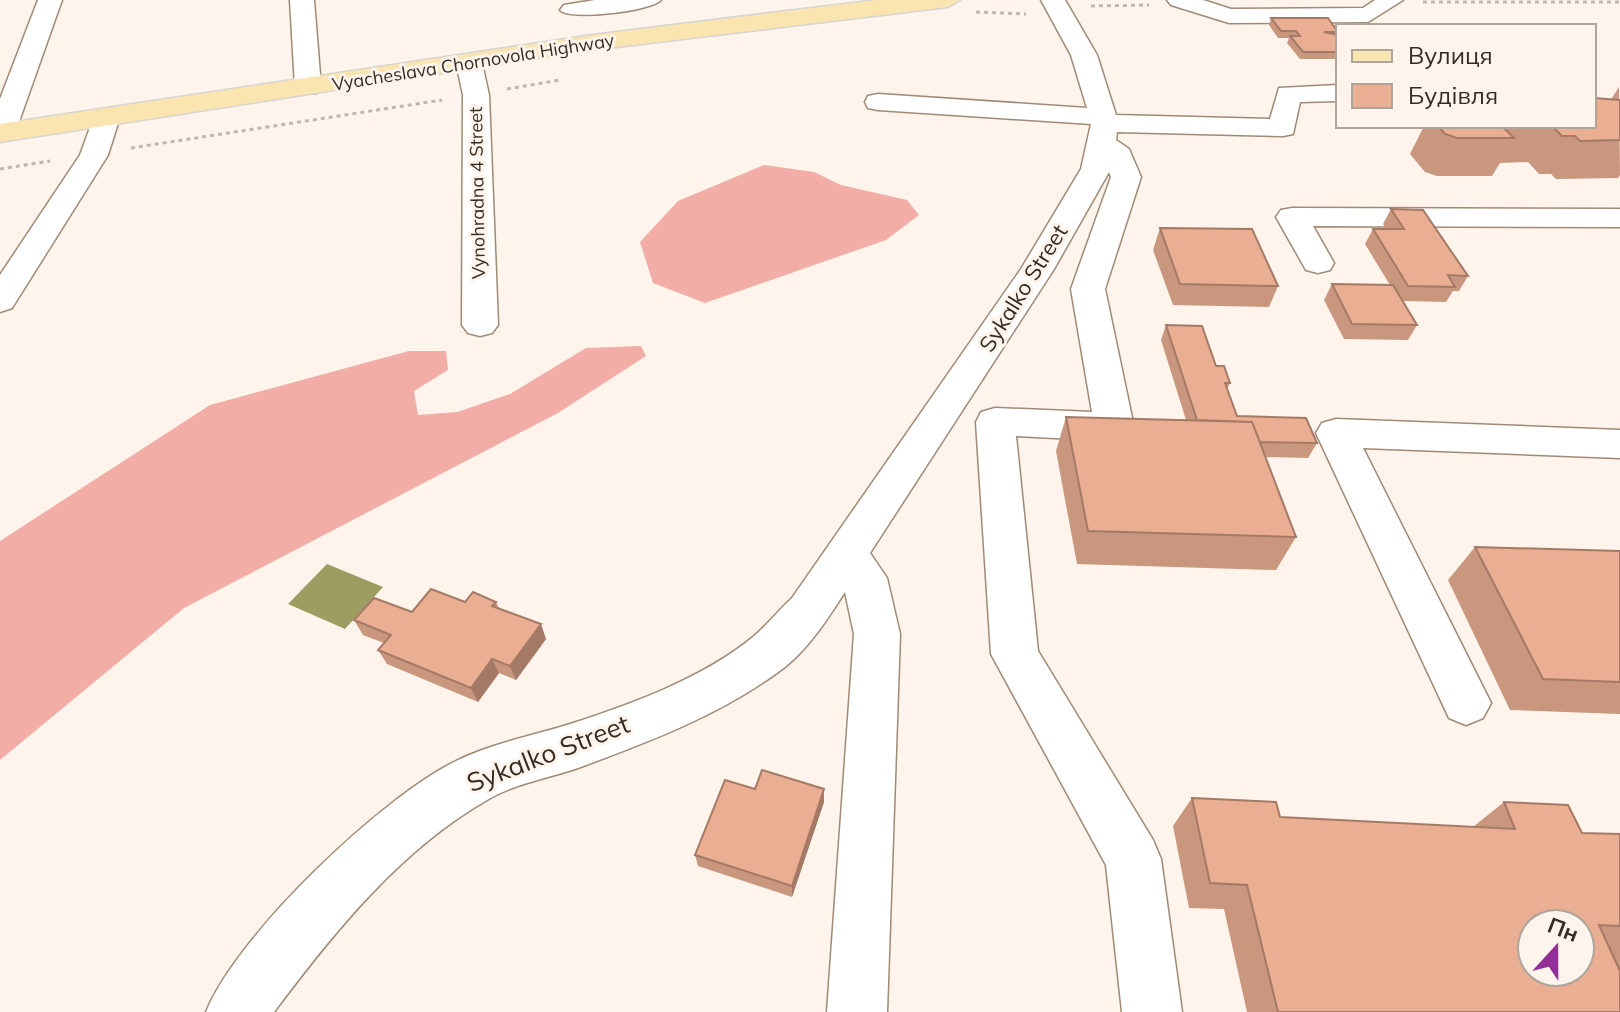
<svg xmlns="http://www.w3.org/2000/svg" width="1620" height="1012" font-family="Mulish,sans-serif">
  <rect width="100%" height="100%" fill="#fef4eb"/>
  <!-- forest -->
  <path fill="#f2aea6" d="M764 165 814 172 841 185 907 200 919 215 886 240 705 303 653 283 640 242 678 201Z
    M641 346 646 356 558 413 184 608 0 760V541L210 405 409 351H446L448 370 414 391 418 415 457 412 510 394 586 348Z"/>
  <!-- water -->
  <path fill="#9e9d61" d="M327 564 383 587 345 629 288 604Z"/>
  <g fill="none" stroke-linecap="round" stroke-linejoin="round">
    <defs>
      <path id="minor" d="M38 0H62L15 133 11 139 0 141V99Z
        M290 0H314L321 87 317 93H299L295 87Z
        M595 0H661C652 11 569 21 560 10L564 5Z
        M1041 0H1065L1097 55 1116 115 1270 119 1279 88 1338 85V101L1300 102 1293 134 1283 136 1117 132 1116 140 1129 149 1141 177 1105 289 1134 427 1128 437 1114 441 1016 436 1038 651 1153 840 1161 859 1182 1012H1122L1106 865 991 654 976 422 981 412 995 408 1092 412 1071 289 1111 177 1109 172 1054 269 870 553 887 578 900 634 887 1012H827L854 634 845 592C828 618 810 647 785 667 725 713 649 742 578 768 549 778 513 784 487 800 400 850 333 933 274 1012H206C237 935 382 797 456 761 490 744 531 736 567 725 629 705 702 679 753 637 767 625 779 610 792 598L1021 269 1081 169 1091 124 878 110 868 108 865 102 868 96 878 94 1087 108 1071 55Z
        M1167 0H1203L1231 9 1363 8 1375 0H1403L1368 22 1229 23 1171 5Z
        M469 55 482 63 489 95 498 325 492 333 480 336 468 333 462 325 463 95 456 63Z
        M106 109 116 111 120 117 108 155 12 308 0 312V275L80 155 96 111Z
        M1292 208 1620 209V227L1313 226 1334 263 1330 270 1318 273 1306 270 1276 217 1281 210Z
        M1336 419 1620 430V458L1363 448 1491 703 1483 718 1466 725 1449 718 1316 433 1322 423Z"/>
      <path id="major" d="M877 0H960L948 7 592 50 0 142V124L592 35Z"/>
    </defs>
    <!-- minor casing -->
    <use href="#minor" stroke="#a08a75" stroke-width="3"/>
    <!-- major casing -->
    <use href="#major" stroke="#d6d5d3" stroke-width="3"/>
    <!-- path -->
    <path stroke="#bfb6ad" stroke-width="3" stroke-dasharray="4 4" stroke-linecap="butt" d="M1423 2H1620
      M1091 6 1149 5
      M976 12 1026 14
      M507 89 560 80
      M131 148 442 100
      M0 169 50 161"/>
    <!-- minor -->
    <use href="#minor" fill="#fff" fill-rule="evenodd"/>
    <!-- major -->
    <use href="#major" fill="#fae4af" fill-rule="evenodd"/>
  </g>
  <!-- wall -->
  <path fill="#c9967e" d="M1271 18 1338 32V59H1300L1287 43 1289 38H1278L1269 25Z
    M1619 87 1620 175 1618 178 1556 179 1551 174H1539L1528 162 1500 163 1492 176H1437L1425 172 1410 154 1424 126H1594Z
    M1391 209 1468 276 1459 291H1453L1446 302 1403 301 1417 325 1408 340 1344 339 1324 300 1332 284 1390 285 1365 244 1373 229H1386L1383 224Z
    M1160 228 1278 286 1269 307 1173 305 1153 250Z
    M1166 325 1216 366 1230 383 1227 389 1237 416 1317 443 1308 458 1266 457 1296 537 1276 570 1077 564 1056 451 1066 417 1186 420 1161 340Z
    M1475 547 1620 551V714L1510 710 1448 580Z
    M496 602 499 609 546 639 516 680 499 673 478 702 387 664 378 650 384 643 363 635 354 620Z
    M755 789H824V802L792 897 698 866 695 855Z
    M1192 798 1280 817 1473 827 1504 802 1582 833 1620 834V1012H1247L1224 909 1189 908 1173 826Z"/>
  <!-- shaded-wall -->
  <path fill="#a47a66" d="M541 624 546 639 516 680 510 666Z
    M492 659 499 673 478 702 471 688Z
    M824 789V802L792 897V886Z"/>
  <!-- building -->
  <path fill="#eaaf92" stroke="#a47a66" stroke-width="2" fill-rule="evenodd" d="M1271 18H1328L1338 32H1324L1338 35V52H1303L1290 36H1300L1296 31H1281Z
    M1594 98 1620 100V140L1580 141 1575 136H1562L1552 126H1594Z
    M1438 126H1502L1514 138H1457L1445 134Z
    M1391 209 1423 210 1468 276 1448 275 1455 287 1408 286 1373 229H1404Z
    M1160 228 1252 229 1278 286 1180 284Z
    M1332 284 1393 285 1417 325 1352 324Z
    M1166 325 1202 326 1216 366H1224L1230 383H1225L1237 416 1306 418 1317 443 1260 442 1252 422 1197 420Z
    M1066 417 1252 422 1296 537 1088 531Z
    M1475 547 1620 551V682L1543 679Z
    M431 589 465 602 473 592 496 602 492 606 541 624 510 666 492 659 471 688 378 650 391 635 354 620 374 598 412 612Z
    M762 770 824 789 792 886 695 855 725 780 755 789Z
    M1192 798 1276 802 1280 817 1515 829 1504 802 1568 805 1582 833 1620 834V926L1599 925 1620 971V1012H1278L1247 885 1210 883ZM1532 924H1580V972H1532Z"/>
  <g text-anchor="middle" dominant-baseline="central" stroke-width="6" stroke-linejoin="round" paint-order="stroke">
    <!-- far-street labels -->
    <g font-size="18" fill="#342b22" stroke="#fef4eb">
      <text transform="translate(473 62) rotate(-9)">Vyacheslava Chornovola Highway</text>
      <text transform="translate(477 193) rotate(-91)">Vynohradna 4 Street</text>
    </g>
    <!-- street labels -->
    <g font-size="22" fill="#342b22" stroke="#fef4eb">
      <text transform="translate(1023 288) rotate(-58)">Sykalko Street</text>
    </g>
    <!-- near-street labels -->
    <g font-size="26" fill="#342b22" stroke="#fef4eb">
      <text transform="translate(548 753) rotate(-21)">Sykalko Street</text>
    </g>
  </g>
  <!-- legend -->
  <rect x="1336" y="24" width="260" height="104" fill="#fef4eb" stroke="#ada49b" stroke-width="2"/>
  <rect x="1352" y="50" width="40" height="12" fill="#fae4af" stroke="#ada49b" stroke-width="2"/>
  <text x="1408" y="64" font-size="24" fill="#342b22">Вулиця</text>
  <rect x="1352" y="84" width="40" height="24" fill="#eaaf92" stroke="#ada49b" stroke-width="2"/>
  <text x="1408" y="104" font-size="24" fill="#342b22">Будівля</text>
  <!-- north arrow -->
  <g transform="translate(1556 948) rotate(21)"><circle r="38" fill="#fef4eb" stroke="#ada49b" stroke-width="2"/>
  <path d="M0-6L14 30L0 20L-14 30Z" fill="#933097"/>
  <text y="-12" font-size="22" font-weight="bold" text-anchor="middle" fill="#342b22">Пн</text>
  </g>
</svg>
